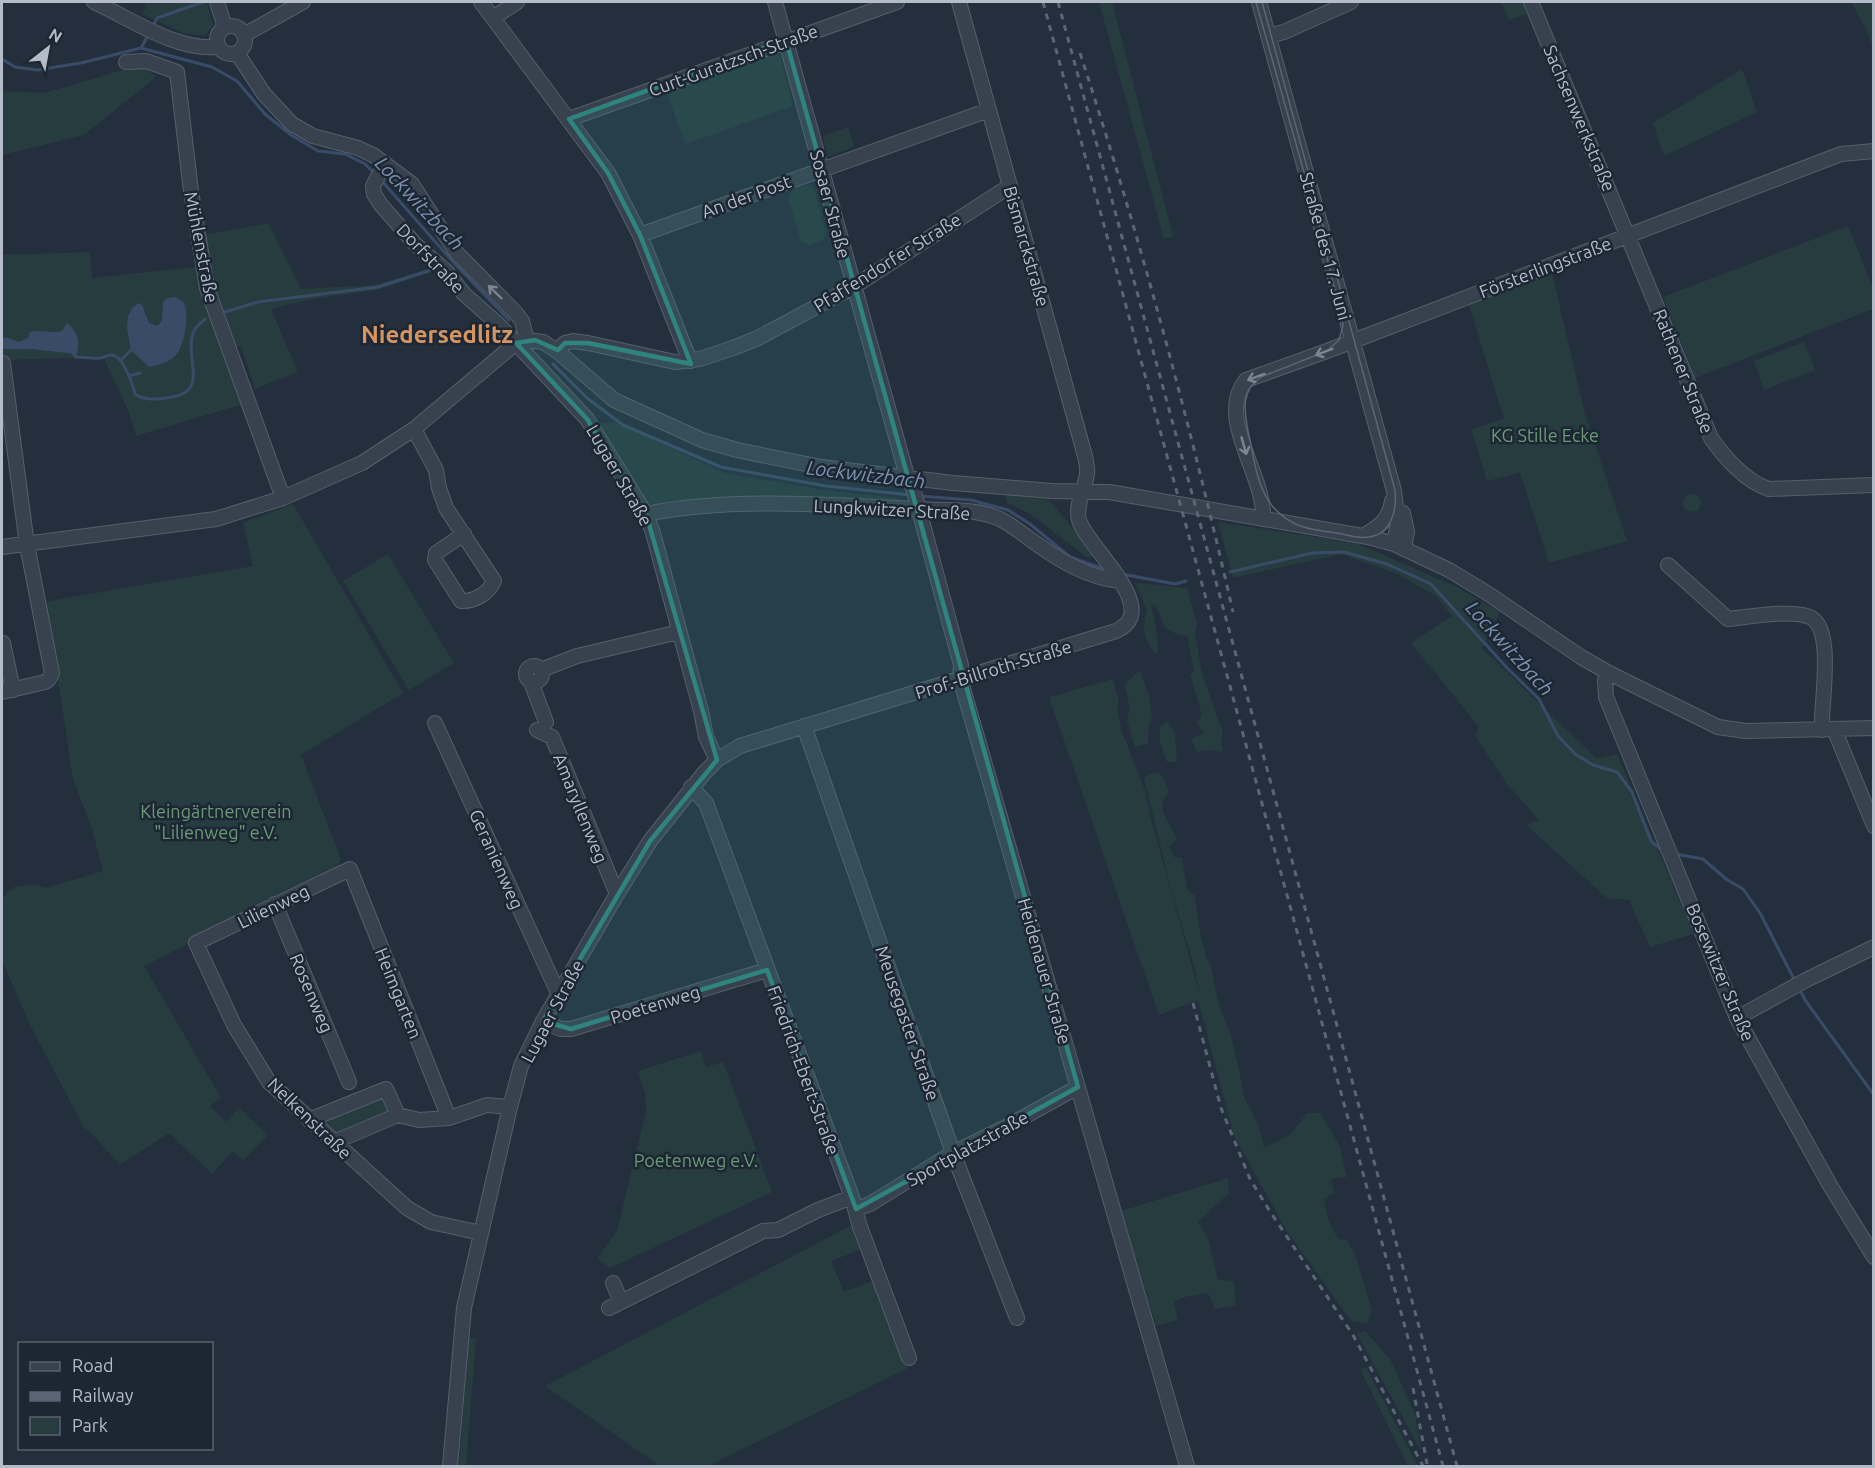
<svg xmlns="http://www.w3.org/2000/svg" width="1875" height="1468" font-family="Ubuntu,sans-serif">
  <rect width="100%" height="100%" fill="#242f3e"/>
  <!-- green -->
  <path fill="#263c3f" d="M146 2H207L213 25 205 36 183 33 143 14Z
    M1099 2H1112L1173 236 1164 239Z
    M1501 2H1523L1527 14 1509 20Z
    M1851 2H1871L1873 7V47L1864 25Z
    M775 53 780 55 793 106 686 144 666 92Z
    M129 68 146 69 156 77 84 135 2 155V91L44 93Z
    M1742 69 1757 112 1664 156 1653 123Z
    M848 127 854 147 828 157 823 136Z
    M806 185 814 189 826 233 823 240 809 245 801 241 788 198 792 190Z
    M268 223 301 289 375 285 434 267 439 270 377 290 312 299 271 309 298 372 255 389 241 346 234 348 219 308 204 235Z
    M1848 226 1873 287V309L1695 378 1663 297Z
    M90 252 92 278 197 267 203 298 243 404 136 436 129 412 104 359 71 358 2 360V255Z
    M1552 273 1585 414 1627 541 1549 563 1520 473 1487 481 1471 429 1504 419 1469 305Z
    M1804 342 1815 370 1764 390 1754 361Z
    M614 422 725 473 823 490 899 498 898 504H650L598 423Z
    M1006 493 1049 500 1074 529 1094 558 1085 556 1030 514 1006 502Z
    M1683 503a9 9 0 1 1 18 0a9 9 0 1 1-18 0Z
    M293 504 403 693 301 755 341 859 337 869 144 966 221 1098 210 1106 226 1122 239 1108 268 1135 243 1160 233 1151 212 1174 169 1133 120 1165 92 1134 84 1128 29 1023 2 960V900L8 892 16 886 37 885 45 888 103 871 92 829 73 779 57 673 43 602 253 566 243 523Z
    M1218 522 1356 543 1457 587 1500 612 1482 648 1597 759 1617 754 1694 934 1650 947 1629 900 1607 898 1526 825 1539 820 1508 785 1475 736 1479 727 1411 643 1452 616 1436 596 1400 575 1341 554 1233 578Z
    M388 554 454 663 409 690 343 581Z
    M1135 583 1187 588 1197 624 1195 633 1202 674 1223 733 1221 739 1223 752 1210 750 1197 752 1191 739 1204 733 1197 723 1202 715 1190 674 1194 672 1187 636C1152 631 1168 613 1151 603 1153 620 1160 636 1157 655 1144 641 1141 628 1147 610Z
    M1138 672H1141L1150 699 1152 720 1149 724 1148 744 1135 747 1127 720 1130 708 1125 688 1127 682Z
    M1113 679 1119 702 1117 709 1121 729 1146 793 1149 812 1201 999 1195 970 1172 893 1144 778 1151 773C1164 770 1165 782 1169 792 1153 806 1171 825 1177 839L1169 846 1174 857 1182 858 1187 889 1195 896 1199 927 1206 957 1211 967 1219 1005 1230 1032 1240 1074 1244 1097 1259 1126 1264 1148 1291 1134 1307 1113H1320L1339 1144 1347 1177 1331 1179 1334 1192 1324 1199 1328 1219 1338 1239 1347 1240 1355 1255 1372 1310 1367 1324 1351 1321 1286 1230 1234 1136 1198 1000 1159 1015 1049 697Z
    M1167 721 1175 733 1177 762H1167L1160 742V727Z
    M701 1051 706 1067 723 1062 772 1192 610 1268 597 1258 617 1231 646 1111 645 1094 638 1071Z
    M383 1095 390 1113 337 1134 325 1123V1120Z
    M1228 1178 1229 1193 1198 1222 1208 1238 1218 1280 1234 1281 1236 1305 1215 1309 1208 1293 1185 1297 1174 1302 1178 1320 1156 1326 1121 1211Z
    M854 1224 862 1249 831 1261 844 1292 875 1280 908 1368 708 1466H660L545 1386Z
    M1365 1331 1390 1359 1415 1414 1421 1451 1357 1334Z
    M469 1338 476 1339 466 1466H459Z
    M1366 1367 1418 1466H1408L1360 1369Z"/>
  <!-- water -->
  <path fill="#394c67" d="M175 297C179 299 184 301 185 306 189 318 184 347 175 356 167 363 159 365 149 367L131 350 127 328 128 316 133 307 139 303 142 305 149 323 157 326 162 321 163 302 167 298Z
    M67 323C78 331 80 342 77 354L31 349H2V338H8L19 342 28 338 30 332C41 329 51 334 62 331Z"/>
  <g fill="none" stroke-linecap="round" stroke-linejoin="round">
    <!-- stream -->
    <path stroke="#394c67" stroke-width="3" d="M152 28 157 18 203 2
      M141 48 149 34
      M2 59 15 67 37 70 81 63 141 48 212 67 237 81 265 114 291 135 318 151 345 154 365 164 374 173
      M381 180 453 262 509 320
      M225 312 258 302 378 287 434 269
      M73 353 76 357C83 357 93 359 101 358 106 357 109 353 115 356 124 360 133 385 135 394 145 401 154 399 166 398 212 393 184 361 193 333 195 327 201 323 205 319
      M121 360 131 350
      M553 364 587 398 623 425 721 467 826 486 911 495
      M129 376 140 373
      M920 496 971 500 1008 510 1030 524 1070 557 1107 570
      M1230 572 1312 553 1344 552 1387 564 1431 584 1507 668 1539 699 1558 736 1575 754 1593 765 1617 772 1632 792 1651 841 1663 851
      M1122 574 1175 584 1186 581
      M1675 854 1703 859 1726 879 1743 889 1760 913 1796 983
      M1799 988 1805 1000 1874 1095"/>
    <defs>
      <path id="minor" d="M94 2C131 19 176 51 218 47
        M217 2 225 27
        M481 2 608 173 640 235 690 361
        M775 2 907 476 913 488 961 665 960 678 1187 1466
        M1259 2 1394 491 1398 523 1394 544
        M1531 2 1711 438C1724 457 1746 482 1769 489L1874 485
        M493 18 517 2
        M217 40a14 14 0 1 1 28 0a14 14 0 1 1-28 0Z
        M244 35 303 2
        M1268 36 1284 32 1351 2
        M237 53 264 94 292 124 313 136 358 148 373 155 412 184 456 252 516 313 522 321 527 340
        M126 62 146 61 177 72 191 191 207 288 283 498
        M569 119 897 2
        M385 163 373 186 374 194 381 205 416 245 446 271 464 294 498 324 587 419 646 514 653 533 701 711 706 737 717 760
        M640 235 989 110
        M557 351 565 343 573 341 588 343 675 362 700 359 733 348 758 338 853 287 1010 186
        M414 429 436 470 439 488 446 508 494 581C489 593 474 602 461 601L435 560 436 553 464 534
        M1403 513 1407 532 1404 549
        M646 514C733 497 827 505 915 509 943 511 973 507 1000 519 1012 525 1023 534 1034 542 1059 560 1088 578 1120 581
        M1263 519C1266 476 1215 418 1246 380L1327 351 1841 154 1874 151
        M1363 536C1379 527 1389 520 1392 501
        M2 547 216 519 283 498 362 463 414 429 516 343 527 340 543 342 557 351 614 400 702 440 737 450 821 467 953 483 1052 491 1109 492 1368 537 1394 544 1449 570 1487 593 1581 657 1609 673 1718 727 1746 731 1874 728
        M1668 565 1728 619C1749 617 1787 610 1807 616 1837 623 1820 706 1822 730
        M3 643 13 690
        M526 674a8 8 0 1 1 16 0a8 8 0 1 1-16 0Z
        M541 670 577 656 679 632
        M1609 673 1605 680 1606 697 1737 1018 1831 1187 1874 1257
        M531 682 546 722
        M2 692 45 682 49 679 52 673 27 545 3 363
        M435 723 559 995
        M804 726 953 1153 1017 1318
        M1834 729 1874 826
        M537 730 552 737 617 894
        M691 787 706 803 852 1197 859 1224 909 1358
        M275 904 349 1082
        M1737 1018 1806 980 1874 947
        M543 1021 561 1029H571L767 970
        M398 1115 419 1120 449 1118 487 1105 510 1107
        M449 1118 350 869 196 943 234 1025 269 1082 407 1208 431 1222 481 1233
        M309 1120 386 1089 398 1115
        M334 1142 398 1115
        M856 1209 870 1204 953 1153 1006 1127 1078 1087
        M613 1283 621 1302
        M609 1308 763 1231 778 1230 818 1210 852 1197
        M450 1466 464 1308 510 1107 521 1066 543 1021 617 894 650 841 704 773 717 760 740 746 1116 631C1164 610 1087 547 1079 520 1075 506 1085 488 1087 474 1088 468 1086 462 1085 456L959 2"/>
    </defs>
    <!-- minor casing -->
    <use href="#minor" stroke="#565f6c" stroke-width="16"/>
    <!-- minor -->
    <use href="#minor" stroke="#38414e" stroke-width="14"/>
    <!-- tram -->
    <path stroke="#5a6575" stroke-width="1.5" d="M1256 2 1322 236 1343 325 1339 340 1327 351 1261 377C1241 391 1244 409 1248 431 1254 456 1256 488 1274 508 1292 528 1313 530 1337 533 1347 535 1359 539 1369 537 1392 534 1397 509 1395 490L1262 2"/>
    <!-- rail -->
    <path stroke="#5a6575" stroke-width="3" stroke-dasharray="6 6" stroke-linecap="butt" d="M1043 2 1443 1466
      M1058 2 1457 1466
      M1080 53C1140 237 1190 423 1233 612
      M1193 1003 1221 1108 1250 1179 1269 1210 1353 1335 1423 1466
      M1413 1388 1427 1464"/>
  </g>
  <!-- one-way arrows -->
  <defs><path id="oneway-shaft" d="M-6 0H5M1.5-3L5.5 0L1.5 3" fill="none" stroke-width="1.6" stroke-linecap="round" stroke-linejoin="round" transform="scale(1.5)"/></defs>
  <g stroke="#7c8592">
    <use href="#oneway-shaft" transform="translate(495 292) rotate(-136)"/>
    <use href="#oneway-shaft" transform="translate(1324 352) rotate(160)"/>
    <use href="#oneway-shaft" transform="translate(1256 377) rotate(160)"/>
    <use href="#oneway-shaft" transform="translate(1244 446) rotate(74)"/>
  </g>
  <!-- marked area -->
  <path fill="#308480" fill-opacity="0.2" stroke="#308480" stroke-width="4.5" stroke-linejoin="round" d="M786 40 1078 1087 856 1209 767 970 571 1029 543 1021 650 841 717 760 646 514 587 419 516 343 535 340 558 350 565 343H588L691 364 640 235 608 173 569 119Z"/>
  <g text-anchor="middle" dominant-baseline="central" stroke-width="5" stroke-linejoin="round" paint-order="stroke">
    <!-- street labels -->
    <g font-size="18" fill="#b4bcc9" stroke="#1d2633">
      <text transform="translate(733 60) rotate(-20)">Curt-Guratzsch-Straße</text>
      <text transform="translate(1580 118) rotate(67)">Sachsenwerkstraße</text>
      <text transform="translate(746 196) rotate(-20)">An der Post</text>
      <text transform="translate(831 204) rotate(75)">Sosaer Straße</text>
      <text transform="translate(1027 246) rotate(74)">Bismarckstraße</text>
      <text transform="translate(1326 246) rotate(75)">Straße des 17. Juni</text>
      <text transform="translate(202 247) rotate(79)">Mühlenstraße</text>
      <text transform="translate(431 258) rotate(46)">Dorfstraße</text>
      <text transform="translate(887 262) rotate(-32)">Pfaffendorfer Straße</text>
      <text transform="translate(1545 267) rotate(-21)">Försterlingstraße</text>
      <text transform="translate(1684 371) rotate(68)">Rathener Straße</text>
      <text transform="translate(620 475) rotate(60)">Lugaer Straße</text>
      <text transform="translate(892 509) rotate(3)">Lungkwitzer Straße</text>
      <text transform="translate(993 669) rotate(-17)">Prof.-Billroth-Straße</text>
      <text transform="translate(581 808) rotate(68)">Amaryllenweg</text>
      <text transform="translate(497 859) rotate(66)">Geranienweg</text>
      <text transform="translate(273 906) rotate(-26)">Lilienweg</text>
      <text transform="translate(1045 971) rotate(74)">Heidenauer Straße</text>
      <text transform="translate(1721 972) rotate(67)">Bosewitzer Straße</text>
      <text transform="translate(312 993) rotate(67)">Rosenweg</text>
      <text transform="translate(399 993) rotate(68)">Heimgarten</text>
      <text transform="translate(655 1004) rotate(-17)">Poetenweg</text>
      <text transform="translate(552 1011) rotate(-62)">Lugaer Straße</text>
      <text transform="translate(908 1023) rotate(71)">Meusegaster Straße</text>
      <text transform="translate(804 1070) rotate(70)">Friedrich-Ebert-Straße</text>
      <text transform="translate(310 1118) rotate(44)">Nelkenstraße</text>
      <text transform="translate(967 1148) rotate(-29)">Sportplatzstraße</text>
    </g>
    <!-- park labels -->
    <g font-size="18" fill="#6b9a76" stroke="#1d2633">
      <text x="1545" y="435">KG Stille Ecke</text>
      <text x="216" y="811">Kleingärtnerverein<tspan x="216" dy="21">"Lilienweg" e.V.</tspan></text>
      <text x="696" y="1160">Poetenweg e.V.</text>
    </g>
    <!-- water labels -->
    <g font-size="20" font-style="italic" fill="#7c92b1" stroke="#1d2633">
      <text transform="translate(420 203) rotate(47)">Lockwitzbach</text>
      <text transform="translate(866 474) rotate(7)">Lockwitzbach</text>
      <text transform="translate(1510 648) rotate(48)">Lockwitzbach</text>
    </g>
    <!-- district labels -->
    <g font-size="24" font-weight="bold" fill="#d59563" stroke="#1d2633">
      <text x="437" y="334">Niedersedlitz</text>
    </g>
  </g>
  <!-- border -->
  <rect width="1875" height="1468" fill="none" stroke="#b4bcc9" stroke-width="6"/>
  <!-- legend -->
  <rect x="18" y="1342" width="195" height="108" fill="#1d2633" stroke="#59626f" stroke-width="1.5"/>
  <rect x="30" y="1362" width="30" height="9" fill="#38414e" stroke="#59626f" stroke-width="1.5"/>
  <text x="72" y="1372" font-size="18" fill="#b4bcc9">Road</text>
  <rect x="30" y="1392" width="30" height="9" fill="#5a6575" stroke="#59626f" stroke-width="1.5"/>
  <text x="72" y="1402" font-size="18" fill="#b4bcc9">Railway</text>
  <rect x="30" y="1417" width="30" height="18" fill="#263c3f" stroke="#59626f" stroke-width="1.5"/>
  <text x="72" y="1432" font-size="18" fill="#b4bcc9">Park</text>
  <!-- north arrow -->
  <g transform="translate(48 48) rotate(31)" stroke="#1d2633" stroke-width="4.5" paint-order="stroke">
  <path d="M0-4.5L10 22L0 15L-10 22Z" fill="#b4bcc9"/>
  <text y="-9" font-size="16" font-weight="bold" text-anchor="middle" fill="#b4bcc9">N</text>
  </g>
</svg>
